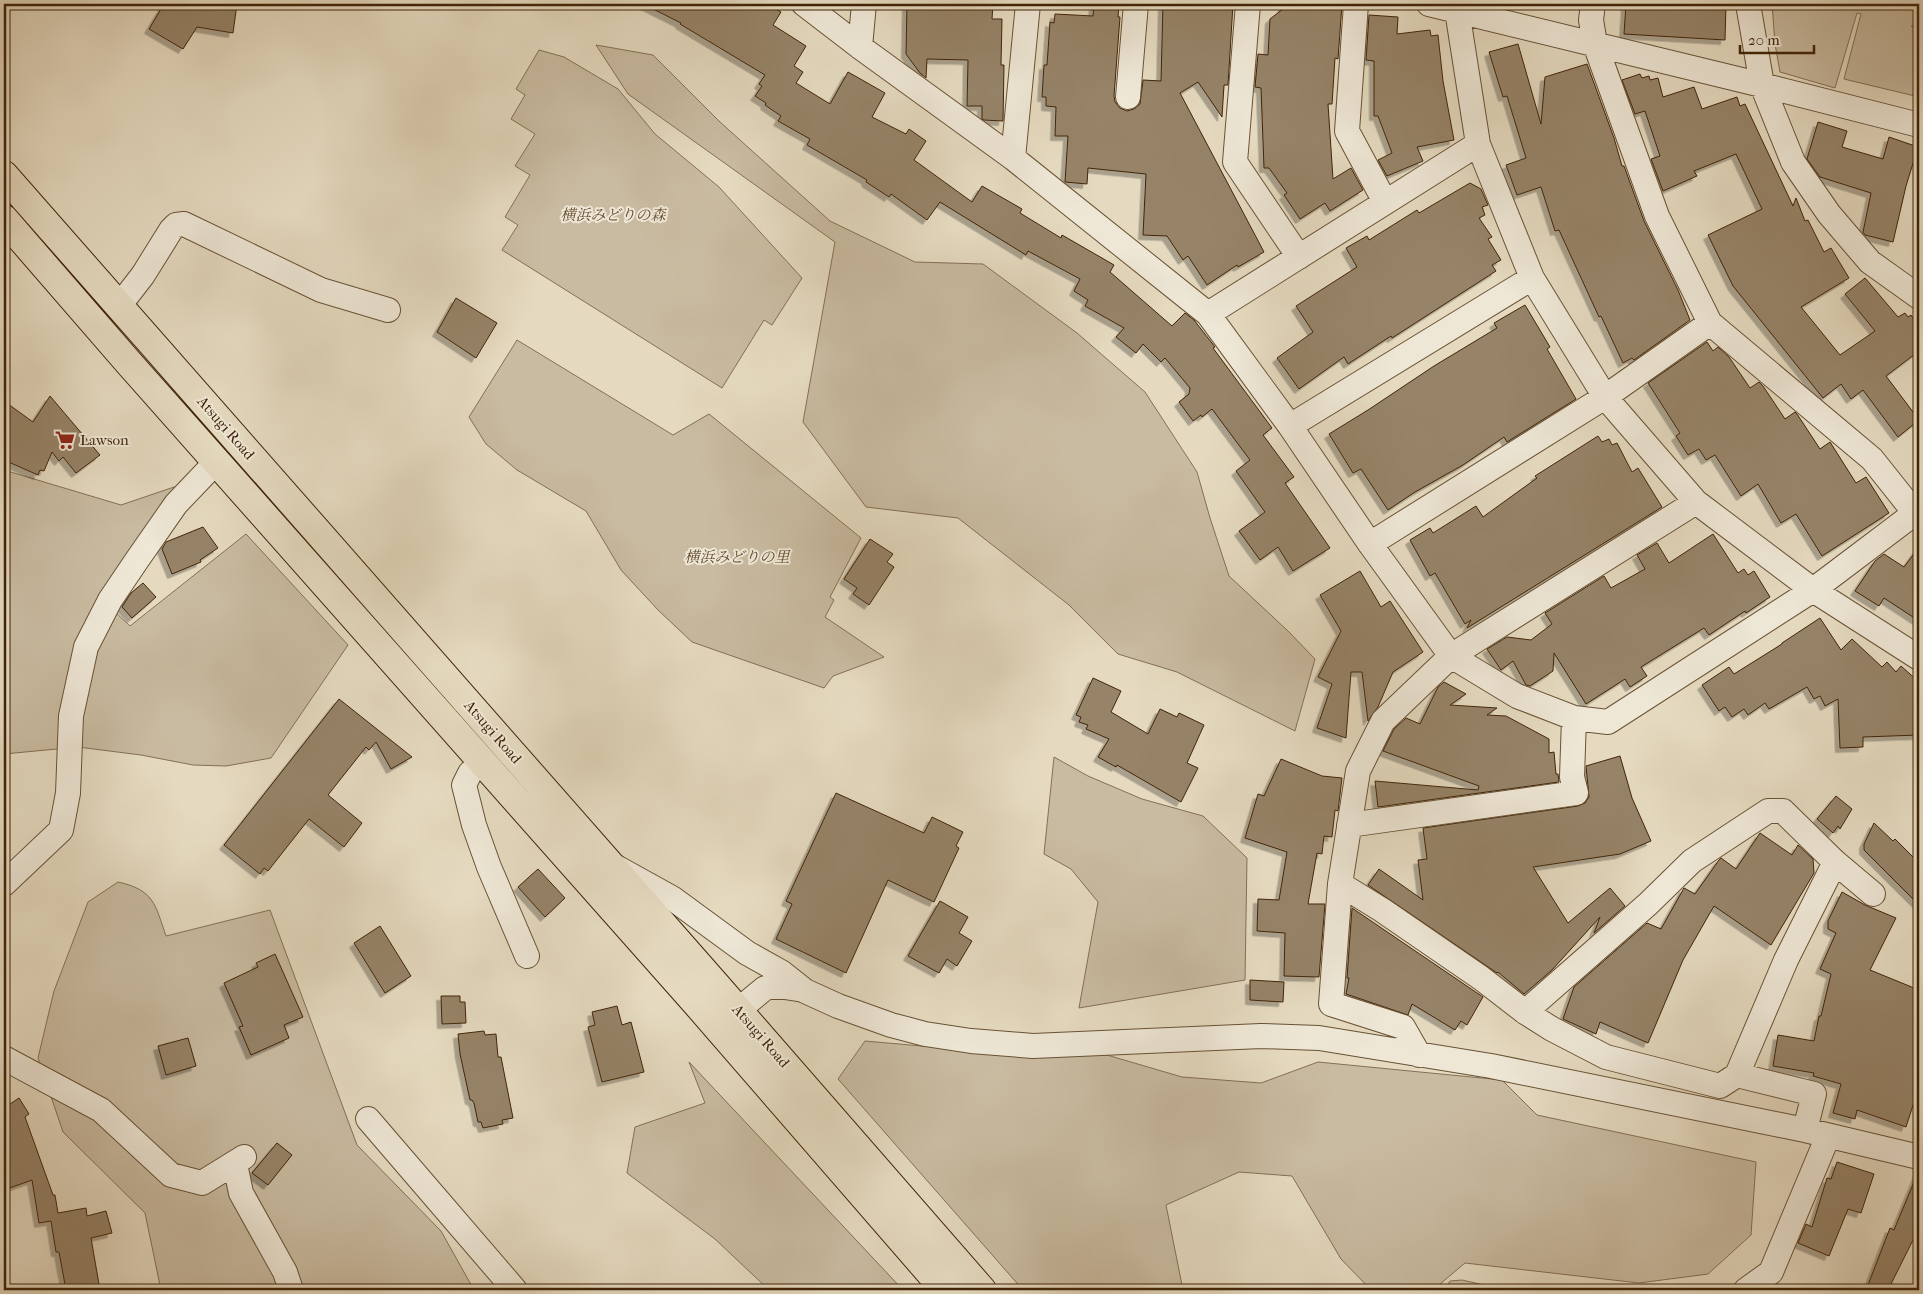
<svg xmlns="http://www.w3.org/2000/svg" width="1923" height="1294" font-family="'IM FELL French Canon','Noto Serif JP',serif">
  <defs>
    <filter id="shadow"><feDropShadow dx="-4.5" dy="4.5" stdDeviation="0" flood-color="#0004"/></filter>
  </defs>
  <rect width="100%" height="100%" fill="#e5dac0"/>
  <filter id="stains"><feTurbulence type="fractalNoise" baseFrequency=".004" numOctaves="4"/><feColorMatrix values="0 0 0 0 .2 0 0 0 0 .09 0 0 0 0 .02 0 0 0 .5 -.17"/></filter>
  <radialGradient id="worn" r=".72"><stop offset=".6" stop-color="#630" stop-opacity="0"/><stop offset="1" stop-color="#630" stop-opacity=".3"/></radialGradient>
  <!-- green -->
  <path fill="#c9bba1" stroke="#847054" d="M1772 4H1919V27L1911 26 1919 28V97L1844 79 1861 14 1857 13 1835 88 1780 72 1775 44Z
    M596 45 653 55 720 122 830 221 915 262 983 264 1077 333 1145 392 1197 472 1210 518 1229 576 1288 631 1315 659 1295 731 1177 672 1118 654 1069 605 958 518 866 507 803 422 835 242 628 94Z
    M539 50 564 57 618 89 655 134 719 187 802 278 772 325 764 320 722 388 502 250 518 225 505 217 530 175 515 166 535 134 511 119 525 95 516 89Z
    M517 340 673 435 709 414 861 538 830 597 834 600 825 617 884 657 833 676 824 688 692 642 658 610 621 570 586 511 517 470 486 444 469 417Z
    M4 470 121 505 180 485 115 612 130 626 246 534 348 645 271 758 226 766 193 765 141 755 78 747 4 754Z
    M1054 757 1088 776 1142 799 1203 816 1247 858 1245 980 1079 1008 1098 902 1071 869 1044 854Z
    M118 882C154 890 155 904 166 936L270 910 357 1145 441 1231 474 1290H161L145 1213 63 1132 38 1058 54 991 88 902Z
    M865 1041 1001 1053 1010 1047 1107 1055 1182 1077 1261 1083 1318 1062 1502 1080 1537 1115 1756 1162 1751 1235 1708 1274 1639 1283 1465 1263 1433 1290H1371L1341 1259 1292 1176 1239 1172 1166 1205 1183 1290H1023L838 1079Z
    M689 1062 903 1290H769L715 1239 627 1173 635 1127 705 1103Z
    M1462 1280 1484 1285H1526L1532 1290H1444L1450 1281Z"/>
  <!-- building -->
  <path fill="#968367" stroke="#402407" filter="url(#shadow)" d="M164 4H237L233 33 197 27 183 49 149 29Z
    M643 4H767L781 12 773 25 806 46 794 66 803 72 796 83 830 104 848 72 885 93 872 117 906 134 909 129 926 141 914 160 972 202 982 186 1022 209 1020 213 1061 238 1062 235 1114 265 1110 272 1172 326 1185 313 1194 320 1215 347 1213 348 1272 428 1263 435 1294 477 1285 483 1330 548 1293 571 1278 547 1260 560 1239 531 1265 512 1236 471 1250 460 1212 409 1202 417 1201 415 1193 421 1179 402 1189 394 1190 388 1165 358 1161 362 1143 344 1136 353 1116 337 1124 328 1085 306 1088 300 1074 291 1080 279 1028 251 1026 255 940 202 927 220 891 194 889 197 866 182 867 180 807 145 810 139 778 121 781 116 765 105 766 103 755 96 762 86 759 84 765 75 680 24 681 23Z
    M907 4H993L992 19H1002L1001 65H1004L1003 121 984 120 982 119V106H967L968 60 927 59 926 78 920 73 906 54Z
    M1094 4H1119L1118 17H1120L1114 96 1115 102 1120 108 1127 111 1134 109 1140 104 1143 80 1161 81 1163 4H1233L1228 85H1224L1222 117 1198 82 1180 93 1264 252 1238 267 1237 265 1207 285 1188 256 1183 260 1167 236 1143 235 1146 174 1088 168 1087 184 1065 182 1068 136H1055L1056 107 1046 106V97H1042L1044 65H1047L1050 22 1054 23 1055 14 1093 16Z
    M1283 4H1342L1338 59 1335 58 1332 104H1328L1333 179 1351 168 1363 190 1330 211 1325 203 1300 219 1284 195 1287 193 1269 168H1264L1261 88 1255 87 1258 54 1268 55 1270 19 1283 9Z
    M1626 4H1726L1725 40 1624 34Z
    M1369 15 1398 17 1397 34 1430 30 1431 36 1438 35 1443 81 1454 140 1417 147 1423 161 1387 176 1378 160 1392 153 1378 116H1374V61L1366 60Z
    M1518 44 1541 124 1545 77 1587 64 1614 138 1622 166H1624L1644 221 1678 290 1690 320 1634 360 1632 358 1623 363 1601 316 1599 317 1559 230 1555 231 1541 187 1517 195 1506 165 1526 158 1507 96 1503 97 1489 52Z
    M1640 74 1642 78 1649 76 1650 80 1658 78 1663 97 1694 87 1702 109 1737 97 1740 106 1745 104 1793 206 1796 198 1805 221 1808 220 1824 252 1831 248 1849 278 1801 307 1840 355 1875 331 1845 294 1865 278 1898 317 1905 313 1908 317 1911 315 1919 327V351L1886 376 1919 420 1898 437 1863 390 1851 399 1841 384 1823 398 1733 286 1708 235 1762 209 1736 154 1694 171 1697 176 1663 191 1651 159 1660 156 1645 111 1635 114 1622 80Z
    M1818 122 1847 131 1842 147 1883 159 1889 137 1918 147 1906 186 1893 242 1865 235 1863 232 1871 193 1820 177 1807 159Z
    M1470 183 1481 189 1488 205 1482 207 1485 215 1479 218 1492 237 1488 239 1501 260 1492 265 1496 271 1392 338 1391 336 1348 364 1344 357 1299 389 1277 358 1313 332 1296 306 1357 267 1346 248 1367 236 1369 240 1417 210 1419 213Z
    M456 298 497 323 476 358 437 332Z
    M1525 305 1550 347 1547 349 1576 399 1507 442 1504 437 1463 465 1415 492 1388 510 1361 469 1353 473 1329 434 1368 410 1434 366 1497 328 1494 323Z
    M1707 342 1713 351 1718 347 1729 357 1750 388 1759 382 1763 386 1785 419 1795 412 1797 414 1820 449 1830 442 1856 483 1866 477 1889 513 1822 556 1796 514 1781 523 1758 484 1741 496 1715 455 1706 460 1699 449 1688 455 1676 436 1680 433 1648 383Z
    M50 396 100 455 76 473 63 457 59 461 52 452 44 471 40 470 38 475 4 460V401L33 422Z
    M1598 436 1602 442 1609 439 1612 445 1617 443 1632 472 1638 468 1662 507 1467 628 1471 620 1465 624 1435 573 1430 576 1410 540 1430 528 1433 533 1476 506 1483 517 1537 478 1535 476Z
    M203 527 218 548 200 560 201 562 172 574 162 549 166 542Z
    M1713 534 1738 573 1744 569 1748 575 1754 571 1770 597 1746 613 1745 611 1709 635 1704 628 1641 667 1647 676 1630 687 1625 679 1586 704 1554 653 1553 671 1530 686 1526 685 1513 661 1501 670 1487 649 1507 637 1531 640 1552 624 1545 613 1604 576 1611 588 1645 569 1637 555 1657 543 1669 563Z
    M870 539 893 554 887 562 894 567 869 605 853 594 857 588 844 579Z
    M1919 547V621L1884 598 1879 606 1855 591 1875 561 1884 554 1904 567Z
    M1360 571 1381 607 1390 601 1423 652 1393 672 1378 707 1368 721 1362 672H1351L1346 738 1317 728 1332 684 1318 677 1341 631 1320 595Z
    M143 583 156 597 132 618 122 607 131 593Z
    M1820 618 1841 650 1852 639 1882 667 1887 662 1896 672 1901 666 1919 682V735L1863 737V747L1840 748 1838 699 1825 706 1820 696 1814 699 1807 687 1769 709 1765 703 1748 715 1744 709 1732 717 1725 707 1719 711 1702 685 1729 667 1734 674 1782 644V643Z
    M1093 678 1121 691 1111 712 1148 734 1160 709 1177 717 1179 713 1204 725 1187 763 1198 768 1181 802 1117 765 1116 767 1098 757 1109 739 1086 729 1088 725 1079 722 1081 717 1076 715Z
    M1444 682 1466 694 1450 705 1497 708 1487 715 1506 716 1549 739V753L1554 752 1556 774H1558L1559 782 1378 807 1375 781 1478 790 1479 786 1383 751 1394 729 1406 718 1420 724 1438 687Z
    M339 699 412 757 391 769 376 742 369 750 366 747 328 795 362 823 344 847 309 819 268 871 264 868 260 874 224 845Z
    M1620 756 1632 798 1651 841 1620 854 1533 867 1568 923 1610 888 1625 906 1594 933 1600 917 1552 970 1524 994 1498 972 1497 973 1368 885 1379 869 1423 900 1418 860 1427 859 1423 828 1578 806 1585 803 1589 797 1586 766Z
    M1281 759 1322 776 1342 778 1338 811 1335 810 1332 837 1324 836 1322 854 1317 853 1308 904H1325L1319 977 1284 976 1285 933 1257 931 1258 899 1279 900 1287 852 1245 838 1258 794 1264 796Z
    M836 793 924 833 932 817 963 832 956 846 959 848 934 902 888 880 846 973 776 939 792 904 786 901Z
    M1836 796 1852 809 1840 829 1838 826 1833 833 1817 819Z
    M1874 823 1893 841 1895 839 1919 863V905L1864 850V844Z
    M1760 833 1792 855 1798 845 1813 859 1814 873 1771 945 1714 906 1683 960 1648 1043 1600 1022 1596 1034 1563 1019 1574 987 1647 923 1661 929 1684 888 1695 894 1719 860 1721 858 1736 869Z
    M538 869 565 898 545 917 518 887Z
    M1842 892 1865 905 1896 918 1870 970 1919 990V1076L1913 1095 1916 1096 1906 1127 1857 1110 1855 1119 1833 1113 1841 1084 1813 1076 1814 1073 1773 1066 1778 1035 1814 1041 1819 1016H1821L1831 974 1820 969 1836 933 1828 929V921Z
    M940 901 968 917 959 933 972 941 957 966 947 959 939 973 908 956Z
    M1352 908 1483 997 1467 1025 1461 1021 1455 1030 1412 1004 1408 1015 1346 994 1349 978H1347Z
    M380 926 411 976 385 993 354 943Z
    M275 954 303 1017 284 1025 289 1038 251 1055 239 1027 243 1026 224 983 258 967 256 963Z
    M1250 980 1284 982 1283 1002 1250 1000Z
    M441 996H460V1002H465L466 1023 442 1024Z
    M617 1006 622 1025 631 1022 644 1072 602 1082 588 1027 595 1025 592 1012Z
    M484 1031 485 1035 496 1034 498 1057H501L513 1118 502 1120 503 1124 483 1128 481 1122H478L474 1103 472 1100H470L460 1054 458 1034Z
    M188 1038 196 1066 166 1075 158 1046Z
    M19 1098 29 1114 25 1117 53 1195H55L58 1213 86 1208 87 1216 106 1211 112 1233 91 1238 100 1290H66L59 1252H56L51 1221 39 1223 32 1180 4 1190V1108Z
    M277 1143 292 1155 268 1185 252 1173Z
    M1837 1162 1874 1174 1861 1213 1848 1209 1829 1256 1798 1243 1806 1224 1812 1227 1827 1178 1831 1179Z
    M1919 1170V1228L1888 1290H1880L1868 1285 1890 1228 1894 1230Z"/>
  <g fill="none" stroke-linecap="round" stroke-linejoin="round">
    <defs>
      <path id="minor" d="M804 4 860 47 1013 158 1208 314 1290 426 1370 544 1451 656 1517 696 1574 718 1608 722 1813 590 1919 510
        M1248 4 1235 162 1299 257
        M1356 4 1347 131 1385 202
        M1429 4 1762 85 1919 125
        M1456 4 1478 144 1532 278 1605 397 1696 502 1813 590 1919 658
        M1593 4 1591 20 1595 44 1657 216 1710 323 1872 459 1915 513
        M1748 4 1762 85 1793 162 1829 214 1870 262 1919 297
        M860 47 864 4
        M1128 97 1136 4
        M1013 158 1028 4
        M119 306 143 275 171 230 176 225 184 224 321 290 388 310
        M1208 314 1478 144
        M1290 426 1532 278
        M1370 544 1605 397 1710 323
        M482 763 470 773 464 785 474 825 489 867 527 956
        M1349 825 1576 793 1572 777 1574 718
        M616 867 672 898 747 953 781 972 805 991 838 1006 891 1025 925 1034 971 1041 1033 1046 1261 1036 1319 1038 1491 1066 1805 1130 1919 1157
        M4 884 61 830 68 793 71 716 86 647 110 600 137 560 176 504 217 461
        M1340 884 1382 910 1481 978 1525 1012 1552 1029 1606 1057 1720 1086 1737 1075
        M1525 1012 1648 904 1692 861 1768 811H1783L1835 862 1873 894
        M725 1021 765 988 778 986 804 990
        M1419 1055 1403 1027 1331 1004 1340 884 1358 771 1383 721 1451 656 1696 502
        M4 1058 101 1110 171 1175 202 1183 244 1157
        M368 1119 515 1290
        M1805 1130 1814 1094 1737 1075 1786 960 1835 862
        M235 1164 241 1193 285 1272 291 1290
        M1746 1290 1771 1272 1828 1136"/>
      <path id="highway" d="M4 175 716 985 982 1290
        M4 219 128 362 696 1003 945 1290"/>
    </defs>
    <!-- minor casing -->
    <use href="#minor" stroke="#695235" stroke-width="26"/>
    <!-- highway casing -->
    <use href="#highway" stroke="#402407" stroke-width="30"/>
    <!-- minor -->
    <use href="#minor" stroke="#eee7d6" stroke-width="24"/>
    <!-- highway -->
    <use href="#highway" stroke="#e5dac0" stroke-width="28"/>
  </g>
  <!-- icons -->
  <defs>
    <symbol id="supermarket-bare" viewBox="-9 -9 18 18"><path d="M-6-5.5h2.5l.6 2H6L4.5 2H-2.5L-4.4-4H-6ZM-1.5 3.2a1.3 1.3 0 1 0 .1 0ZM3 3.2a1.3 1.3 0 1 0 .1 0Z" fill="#8f2418" stroke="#eee7d6" stroke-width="2.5" paint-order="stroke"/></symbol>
  </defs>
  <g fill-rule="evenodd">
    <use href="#supermarket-bare" x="51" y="426" width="28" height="28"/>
  </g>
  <g text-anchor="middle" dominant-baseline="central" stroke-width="4" stroke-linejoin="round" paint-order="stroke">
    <!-- park labels -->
    <g font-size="15" font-style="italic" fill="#624a2e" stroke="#eee7d6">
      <text x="613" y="215">横浜みどりの森</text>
      <text x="737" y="557">横浜みどりの里</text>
    </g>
    <!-- street labels -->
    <g font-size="15" fill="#402407" stroke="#eee7d6">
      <text transform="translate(226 428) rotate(49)">Atsugi Road</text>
      <text transform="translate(493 732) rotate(49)">Atsugi Road</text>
      <text transform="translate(761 1036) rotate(49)">Atsugi Road</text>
    </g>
    <!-- poi labels -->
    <g font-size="15" fill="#402407" stroke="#eee7d6" text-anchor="start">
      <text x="80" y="440">Lawson</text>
    </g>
  </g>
  <!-- margin -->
  <rect width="1923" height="1294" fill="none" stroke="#e5dac0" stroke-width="20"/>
  <rect x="5" y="5" width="1913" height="1284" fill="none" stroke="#402407" stroke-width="2.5"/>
  <rect x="10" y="10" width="1903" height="1274" fill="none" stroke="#402407"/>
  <!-- scale -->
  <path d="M1740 45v8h74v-8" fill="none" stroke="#402407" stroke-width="2.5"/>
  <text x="1748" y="45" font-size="15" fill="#402407" stroke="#eee7d6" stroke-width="4" paint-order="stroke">20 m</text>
  <rect width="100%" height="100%" filter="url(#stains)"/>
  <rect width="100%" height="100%" fill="url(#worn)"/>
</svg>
